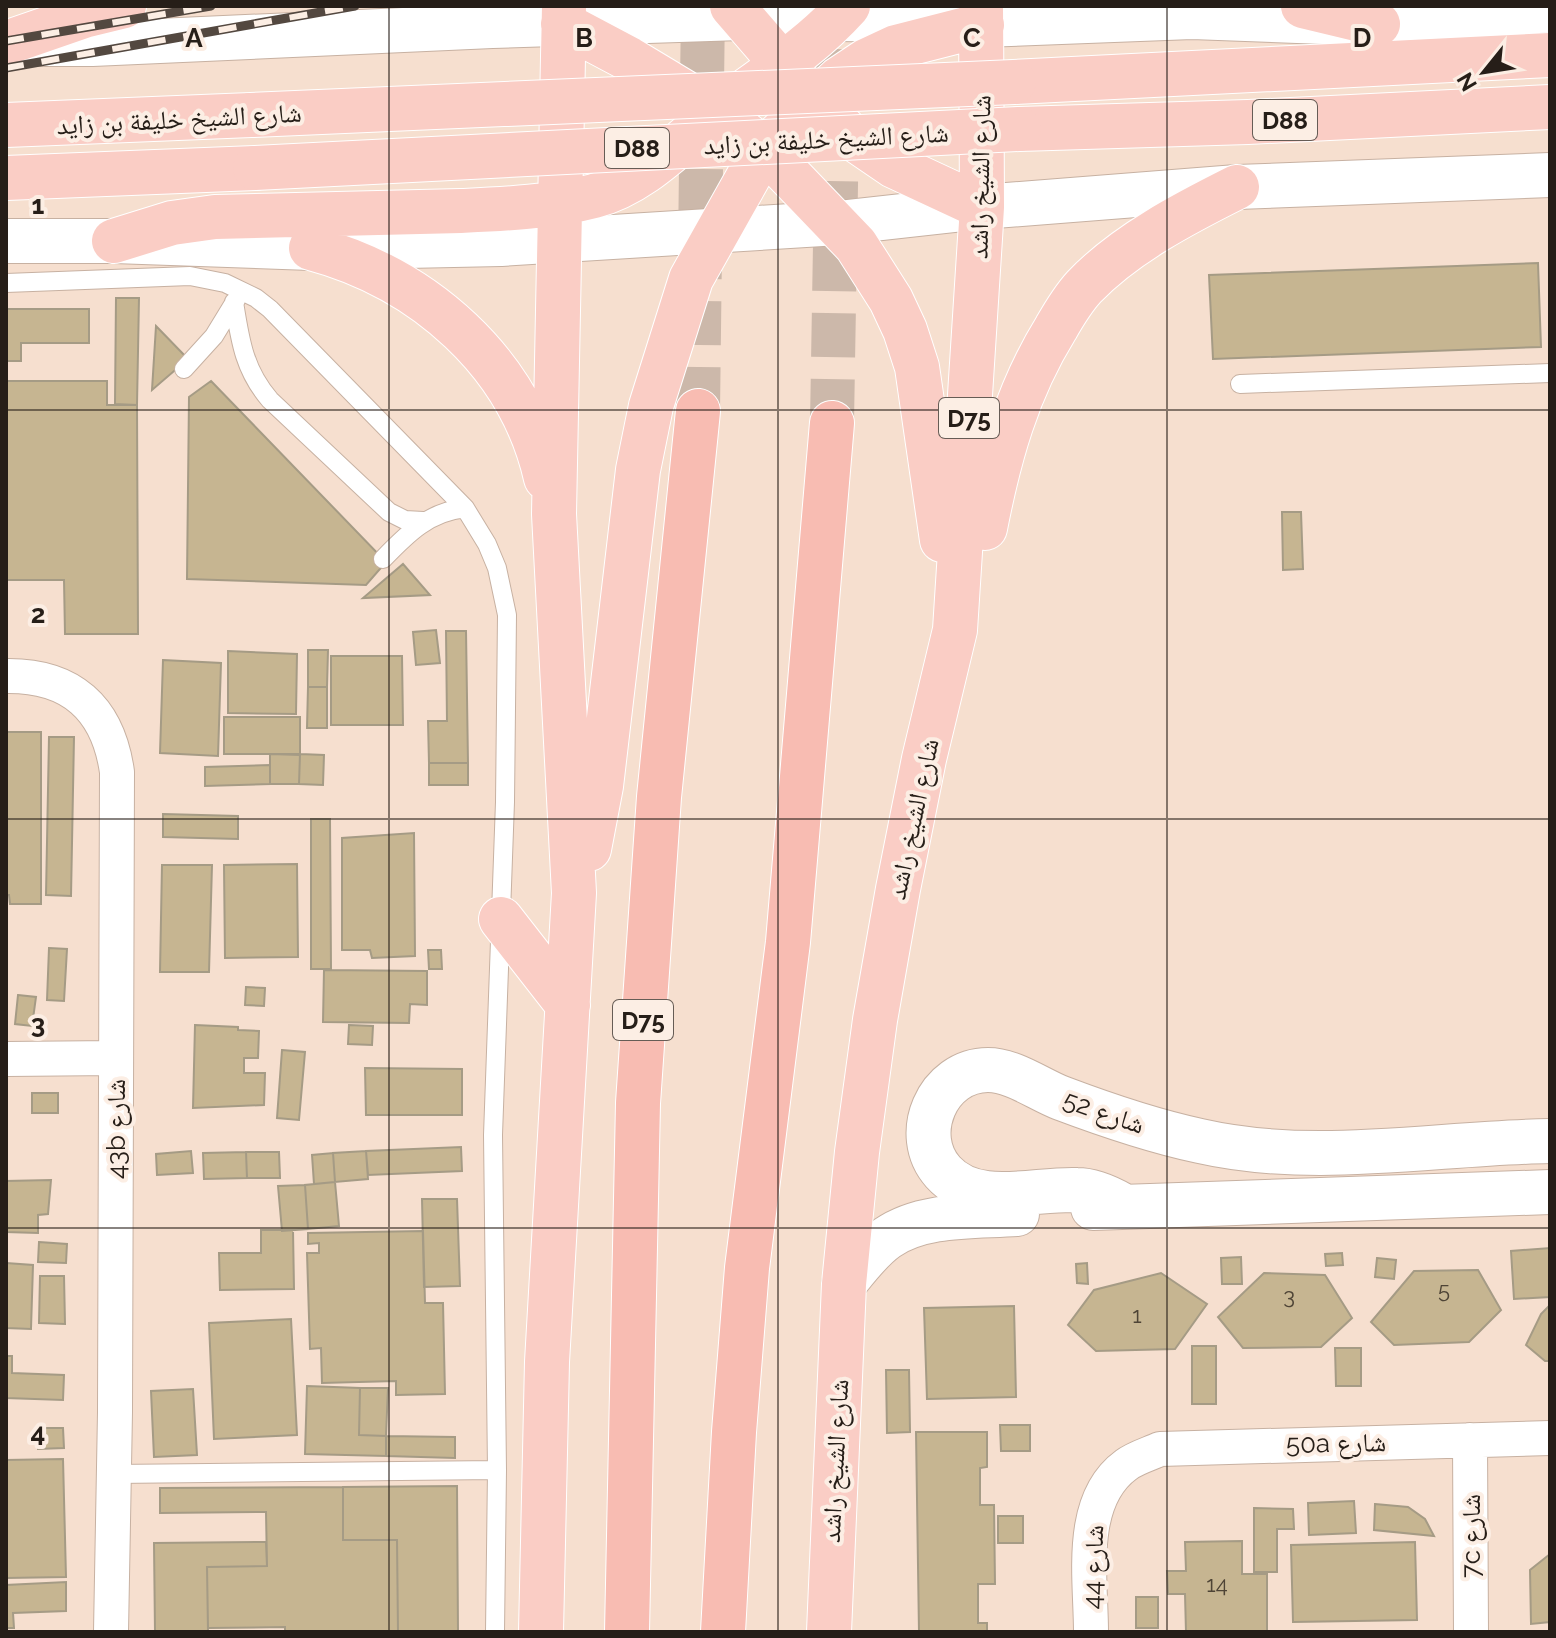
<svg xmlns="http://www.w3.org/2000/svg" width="1556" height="1638" font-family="Raleway,'Noto Naskh Arabic',sans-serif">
  <rect width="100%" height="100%" fill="#f6dfcf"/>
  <!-- building -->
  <path fill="#c6b591" stroke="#a59b85" stroke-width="2" d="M1538 263 1541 347 1213 359 1209 275Z
    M116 298H139L137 405 115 404Z
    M6 309H89V343H21V361H6Z
    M156 326 188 359 152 390Z
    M6 381H107V405H137L138 634H65L64 580H6Z
    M211 381 386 562 366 585 187 579 189 397Z
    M1282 512H1301L1303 569 1283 570Z
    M403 564 430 595 363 598Z
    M436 630 440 663 416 665 413 632Z
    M446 631H466L468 763H429L428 721H447Z
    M308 650H328L327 687H308Z
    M228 651 297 654 296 714 228 713Z
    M331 656H402L403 725H331Z
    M163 660 221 663 218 756 160 753Z
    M308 687H327V728H307Z
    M224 717H300V754H224Z
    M6 732H41V904H10L9 895H6Z
    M49 737H74L71 896 46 895Z
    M270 754 300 755 299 784H270Z
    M300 754 324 755 323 785 299 784Z
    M429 763H468V785H429Z
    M270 765V784L205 786V767Z
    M163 814 238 816V839L163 837Z
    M311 819H330L331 969H311Z
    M414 833 415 956 372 958 370 950H342V838Z
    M297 864 298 957 225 958 224 865Z
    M162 865H212L209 972H160Z
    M49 948 67 949 64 1001 47 1000Z
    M428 950H441L442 969H429Z
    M324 970 427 971V1005L410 1004 409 1023 323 1022Z
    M246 987 265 988 264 1006 245 1005Z
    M18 995 36 997 32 1026 15 1024Z
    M195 1025 238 1027V1030L259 1031 258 1058H244V1073H265L264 1105 193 1108Z
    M349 1025 373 1026 372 1045 348 1044Z
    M282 1050 305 1052 299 1120 277 1118Z
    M365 1068 462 1069V1115H366Z
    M32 1093H58V1113H32Z
    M461 1147 462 1171 368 1175 366 1151Z
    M191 1151 193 1173 157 1175 156 1154Z
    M366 1151 368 1179 335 1182 333 1153Z
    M246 1152H279L280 1178H247Z
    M246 1152 247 1178 204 1179 203 1153Z
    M333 1153 335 1182 314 1184 312 1155Z
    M51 1180 48 1214 38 1215V1233L6 1232V1181Z
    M335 1182 339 1226 308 1229 305 1185Z
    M305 1185 308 1229 282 1231 278 1186Z
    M422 1199H457L460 1286 424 1287Z
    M261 1230H293L294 1289 220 1290 219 1253H261Z
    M423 1231 425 1303H443L445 1394 396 1395V1381L322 1383 321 1348 310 1349 307 1253H319V1243L308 1244V1233Z
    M39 1242 67 1244 66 1263 38 1262Z
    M1550 1248V1297L1514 1299 1511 1251Z
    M1342 1253 1343 1265 1326 1266 1325 1254Z
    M1241 1257 1242 1284H1222L1221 1258Z
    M1377 1258 1396 1260 1394 1279 1375 1277Z
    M6 1263 33 1265 31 1329 6 1328Z
    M1087 1263 1088 1284 1077 1283 1076 1264Z
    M1478 1270 1501 1310 1469 1342 1394 1345 1371 1322 1414 1271Z
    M1161 1273 1207 1304 1175 1349 1096 1351 1068 1325 1094 1290Z
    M1264 1273 1325 1275 1352 1318 1321 1347 1243 1348 1218 1317Z
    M40 1276H64L65 1324 39 1323Z
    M1550 1305V1361H1545L1526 1345 1541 1314Z
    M1014 1306 1016 1397 927 1399 924 1308Z
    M291 1319 297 1435 214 1439 209 1323Z
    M1192 1346H1216V1404H1192Z
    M1335 1348H1361V1386H1336Z
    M6 1356H12V1373L64 1375 63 1400 6 1398Z
    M886 1370H909L910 1432 887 1433Z
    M307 1386 360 1388 359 1435 386 1436V1456L305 1454Z
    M360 1388H388L386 1436 359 1435Z
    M193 1389 197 1455 154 1457 151 1391Z
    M1000 1425H1030V1451H1001Z
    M38 1428H63L64 1448 38 1449Z
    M916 1432H987V1467L980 1468V1505H994L995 1584H978V1623H987V1632H919Z
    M386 1436 455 1437V1458L386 1456Z
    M63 1459 66 1577 6 1578V1460Z
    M457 1486 458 1632H398L397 1540H343V1487Z
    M343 1487V1540H397L398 1632H285V1627L208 1628 207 1567 267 1566 266 1512 160 1513V1488Z
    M1354 1501 1356 1533 1309 1535 1308 1503Z
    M1375 1504 1408 1507 1425 1519 1434 1536 1374 1530Z
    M1254 1508 1293 1509 1294 1529H1277V1572H1254Z
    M998 1516H1023V1543H998Z
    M1242 1541V1574H1267V1632H1186L1185 1594H1168L1167 1571H1186L1185 1542Z
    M266 1542 267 1566 207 1567 208 1632H155L154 1543Z
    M1415 1542 1417 1620 1293 1622 1291 1545Z
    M1550 1554V1622L1531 1624 1530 1570Z
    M66 1582V1611L13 1613 14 1628H6V1585Z
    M1136 1597H1158V1628H1136Z"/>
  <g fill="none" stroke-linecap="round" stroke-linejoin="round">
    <!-- trunk-tunnel -->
    <path stroke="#ccb8aa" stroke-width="44" stroke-dasharray="44 22" stroke-linecap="butt" d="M698 411 703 6
      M832 423 839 6"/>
    <defs>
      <path id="service" d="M6 283 190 276 225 283 256 298 270 309 465 508 487 544 497 568 507 615 505 802 493 1135 497 1470 495 1632
        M234 302C240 340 244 370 270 400L389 512 405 520 423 521
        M184 369 214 336 236 300
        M1240 384 1550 373
        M383 559C408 533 429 512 465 508
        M114 1474 497 1470"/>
      <path id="minor" d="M6 676C71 675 108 708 117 772L115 1412 111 1632
        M6 1059 116 1058
        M1470 1440 1471 1632
        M1091 1632C1091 1579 1077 1501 1126 1465 1135 1458 1149 1454 1160 1449L1550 1438"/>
      <path id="tertiary" d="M1122 1205C1108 1197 1093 1190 1077 1190 1034 1188 976 1209 943 1172 910 1135 937 1070 988 1070 1013 1070 1038 1089 1061 1098 1106 1115 1153 1131 1200 1141 1314 1167 1434 1143 1550 1141
        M1093 1208 1550 1192
        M844 1284C857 1268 870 1250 887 1238 923 1213 975 1217 1017 1214"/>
      <path id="secondary" d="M8 44H92L492 26 741 18 928 20 982 25 1192 17 1378 24 1550 10
        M6 241H114L311 248 501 244 838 223 982 207 1237 187 1550 175"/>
      <path id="primary" d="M732 6 815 102 853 138 894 166 982 207
        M1303 6 1378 24
        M563 24 629 59 717 112 764 149 856 245 891 300 905 330 917 367 942 540
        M6 43 87 15 124 6
        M1014 82 1550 55
        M6 125 251 115
        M1019 129 1248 122 1550 107
        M6 178 255 168
        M114 241 172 223 215 217 461 211C504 209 552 207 594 196 644 183 681 140 720 110 764 77 811 47 848 6
        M311 248C423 278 520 362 546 478
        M985 528C999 456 1017 391 1056 328 1064 314 1073 299 1084 287 1125 244 1185 213 1237 187
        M589 849 601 786 638 470 651 406 691 279 764 149 839 79 866 61 896 47 982 25
        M501 919 568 1005
        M541 1632 547 1362 574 893 554 514 564 6
        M829 1632 844 1284 857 1152 875 1020 898 889 924 759 955 630 982 207 981 6"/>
      <path id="trunk" d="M627 1632 638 1103 659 797 698 411
        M723 1632 734 1432 747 1268 788 942 832 423"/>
    </defs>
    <!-- service casing -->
    <use href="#service" stroke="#c7b1a2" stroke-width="20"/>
    <!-- minor casing -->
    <use href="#minor" stroke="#c7b1a2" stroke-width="36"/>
    <!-- tertiary casing -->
    <use href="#tertiary" stroke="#c7b1a2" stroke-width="46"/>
    <!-- secondary casing -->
    <use href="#secondary" stroke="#c7b1a2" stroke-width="46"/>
    <!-- primary casing -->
    <use href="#primary" stroke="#fff" stroke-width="46"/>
    <!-- trunk casing -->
    <use href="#trunk" stroke="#fff" stroke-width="46"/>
    <!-- service -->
    <use href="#service" stroke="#fff" stroke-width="18"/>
    <!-- minor -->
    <use href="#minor" stroke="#fff" stroke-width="34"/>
    <!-- tertiary -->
    <use href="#tertiary" stroke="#fff" stroke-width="44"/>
    <!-- secondary -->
    <use href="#secondary" stroke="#fff" stroke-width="44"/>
    <!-- primary -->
    <use href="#primary" stroke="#facdc5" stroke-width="44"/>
    <!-- trunk -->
    <use href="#trunk" stroke="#f8bcb2" stroke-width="44"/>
    <defs>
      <path id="rail" d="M6 41 211 6
        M6 68 355 6"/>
    </defs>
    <!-- rail casing -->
    <use href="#rail" stroke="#534840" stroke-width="9"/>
    <!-- rail -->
    <use href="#rail" stroke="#fceee4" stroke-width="6" stroke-dasharray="18" stroke-linecap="butt"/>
    <defs>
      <path id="primary-bridge" d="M251 115 1014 82
        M255 168 1019 129"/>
    </defs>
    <!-- primary-bridge casing -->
    <use href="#primary-bridge" stroke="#fff" stroke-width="46" stroke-linecap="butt"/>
    <!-- primary-bridge -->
    <use href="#primary-bridge" stroke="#facdc5" stroke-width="44"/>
  </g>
  <!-- grid -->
  <path fill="none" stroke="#261e18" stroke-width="2" stroke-opacity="0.55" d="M389 6V1632M778 6V1632M1167 6V1632M6 410H1550M6 819H1550M6 1228H1550"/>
  <g text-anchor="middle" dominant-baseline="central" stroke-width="8" stroke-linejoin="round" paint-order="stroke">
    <!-- number labels -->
    <g font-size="22" fill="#4e4436">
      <text x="1444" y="1290">5</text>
      <text x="1289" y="1296">3</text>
      <text x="1137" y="1315">1</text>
      <text x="1217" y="1584">14</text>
    </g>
    <!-- shield labels -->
    <g fill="#fceee4" stroke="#665c55" stroke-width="2">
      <rect x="1253" y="100" width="64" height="40" rx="6"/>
      <rect x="605" y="128" width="64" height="40" rx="6"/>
      <rect x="939" y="398" width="60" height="40" rx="6"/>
      <rect x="613" y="1000" width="60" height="40" rx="6"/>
    </g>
    <g font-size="24" font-weight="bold" fill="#261e18">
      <text x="1285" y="120">D88</text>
      <text x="637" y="148">D88</text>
      <text x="969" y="418">D75</text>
      <text x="643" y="1020">D75</text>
    </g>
    <!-- street labels -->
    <g font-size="26" fill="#261e18" stroke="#fceee4">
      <text transform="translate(179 119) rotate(-3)">شارع الشيخ خليفة بن زايد</text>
      <text transform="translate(826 139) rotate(-3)">شارع الشيخ خليفة بن زايد</text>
      <text transform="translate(980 177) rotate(-89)">شارع الشيخ راشد</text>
      <text transform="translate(913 819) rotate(-78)">شارع الشيخ راشد</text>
      <text transform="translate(1104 1112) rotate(19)">شارع 52</text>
      <text transform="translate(116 1129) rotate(-90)">43b شارع</text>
      <text transform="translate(1336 1443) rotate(-1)">50a شارع</text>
      <text transform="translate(835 1461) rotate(-87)">شارع الشيخ راشد</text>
      <text transform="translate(1471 1536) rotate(-90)">7c شارع</text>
      <text transform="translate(1093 1567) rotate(-88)">شارع 44</text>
    </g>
  </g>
  <g font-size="26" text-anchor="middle" font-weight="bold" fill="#261e18" stroke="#fceee4" stroke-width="8" stroke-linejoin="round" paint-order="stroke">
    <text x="194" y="47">A</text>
    <text x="584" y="47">B</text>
    <text x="972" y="47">C</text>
    <text x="1362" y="47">D</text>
    <text x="38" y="214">1</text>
    <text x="38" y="623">2</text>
    <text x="38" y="1033">3</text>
    <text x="38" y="1442">4</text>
  </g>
  <!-- border -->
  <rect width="1556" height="1638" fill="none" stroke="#261e18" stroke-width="16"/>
  <!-- north arrow -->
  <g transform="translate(1484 72) rotate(240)" stroke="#fceee4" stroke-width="6" paint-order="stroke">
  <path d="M0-6L14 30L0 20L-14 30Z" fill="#261e18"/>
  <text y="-12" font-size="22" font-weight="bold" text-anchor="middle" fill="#261e18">N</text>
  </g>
</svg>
